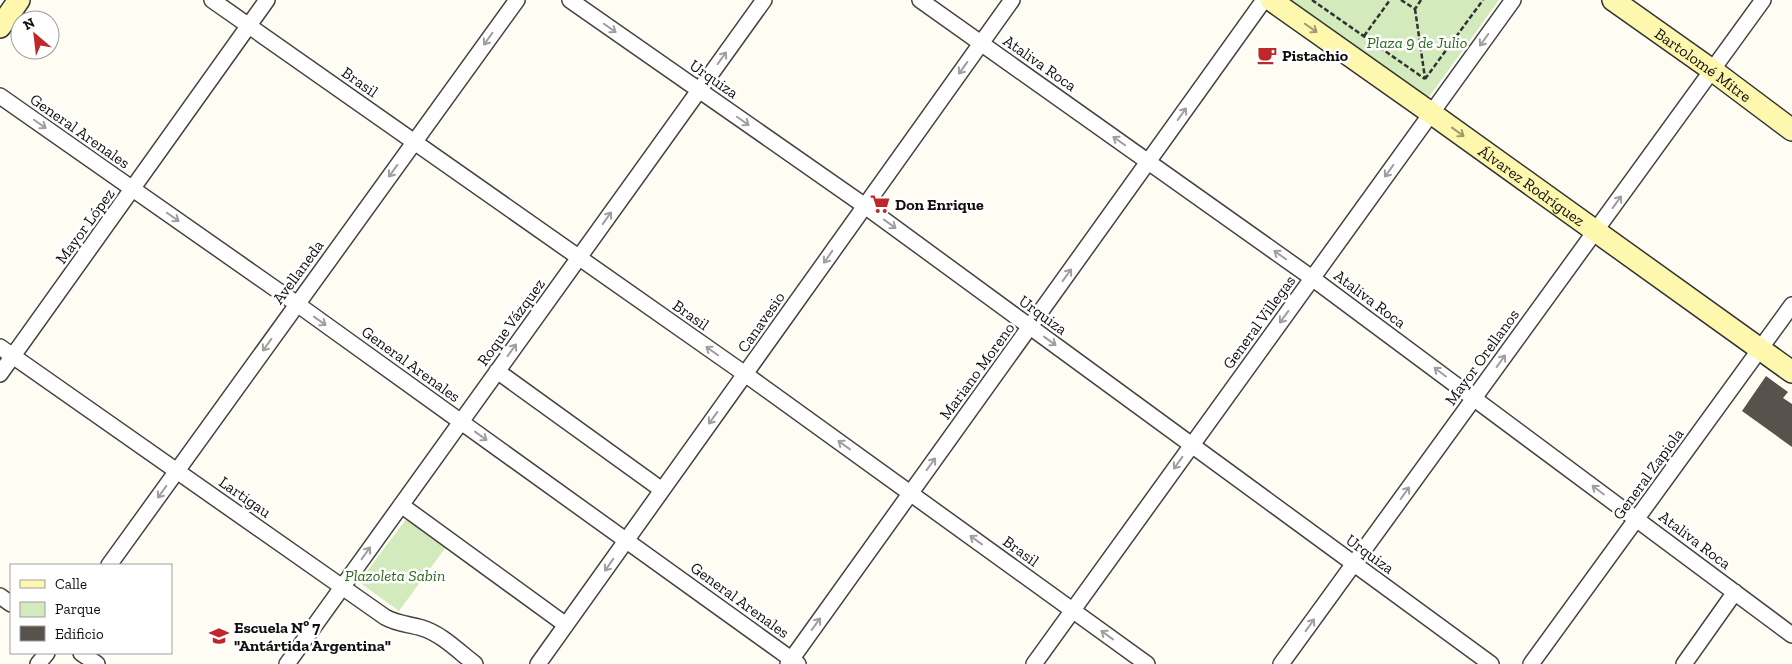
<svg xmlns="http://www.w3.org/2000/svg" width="1792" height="664" font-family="'Zilla Slab',serif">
  <rect width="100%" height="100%" fill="#fffdf3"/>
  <!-- green -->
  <path fill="#d2eabc" d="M1283 0H1499L1426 101Z
    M407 518 446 547 399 611 359 582Z"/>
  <!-- building -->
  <path fill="#59514c" d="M1766 376 1788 392 1783 398 1792 404V447L1742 411Z"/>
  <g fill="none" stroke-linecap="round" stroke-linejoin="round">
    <defs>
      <path id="minor" d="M212 0 745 374 1147 664
        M570 0 865 206 1491 664
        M920 0 1312 278 1792 635
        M0 96 297 304 798 664
        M0 347 385 617C397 624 409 624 422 628 442 634 459 652 475 664
        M497 371 662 490
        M0 374 267 0
        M401 505 566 625
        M109 565 517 0
        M0 596 11 604
        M81 653 97 664
        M38 664 47 653
        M287 664 764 0
        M538 664 1012 0
        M788 664 1264 0
        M1034 664 1513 0
        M1281 664 1763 0
        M1531 664 1792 305
        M1684 664 1735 592"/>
      <g id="secondary">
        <path id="s1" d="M1271 0 1431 113 1792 372"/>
        <path id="s2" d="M1613 0 1712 70 1792 130"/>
        <path d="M0 27 19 0"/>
      </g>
    </defs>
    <!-- minor casing -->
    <use href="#minor" stroke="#434343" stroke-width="18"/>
    <!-- secondary casing -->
    <use href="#secondary" stroke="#323232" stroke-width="24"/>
    <!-- path -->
    <path stroke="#323232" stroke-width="2.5" stroke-dasharray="5 2.5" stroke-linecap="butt" d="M1312 0 1425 79
      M1401 0 1415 9 1421 0
      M1415 9 1425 78
      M1364 36 1390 0
      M1425 79 1483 0"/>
    <!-- minor -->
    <use href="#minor" stroke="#fff" stroke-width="15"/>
    <!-- secondary -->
    <use href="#secondary" stroke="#fef8af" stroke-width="21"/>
  </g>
  <!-- one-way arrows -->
  <defs><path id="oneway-shaft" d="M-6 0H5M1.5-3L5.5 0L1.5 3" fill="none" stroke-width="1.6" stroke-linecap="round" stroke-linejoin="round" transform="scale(1.25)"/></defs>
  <g stroke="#9f9f9f">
    <use href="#oneway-shaft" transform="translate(610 28) rotate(35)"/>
    <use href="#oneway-shaft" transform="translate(488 39) rotate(126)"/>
    <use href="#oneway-shaft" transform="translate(1484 40) rotate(126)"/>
    <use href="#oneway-shaft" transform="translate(722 58) rotate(-54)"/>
    <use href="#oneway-shaft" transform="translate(963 68) rotate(126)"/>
    <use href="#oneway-shaft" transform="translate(1182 114) rotate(-54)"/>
    <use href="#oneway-shaft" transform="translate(743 121) rotate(35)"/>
    <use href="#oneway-shaft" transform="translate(40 124) rotate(35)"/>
    <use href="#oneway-shaft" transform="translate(1119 141) rotate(-145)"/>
    <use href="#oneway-shaft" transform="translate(393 171) rotate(126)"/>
    <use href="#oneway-shaft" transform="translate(1389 171) rotate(126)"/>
    <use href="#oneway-shaft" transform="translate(1617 202) rotate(-54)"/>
    <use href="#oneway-shaft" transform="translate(173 217) rotate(35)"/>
    <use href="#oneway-shaft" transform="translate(607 218) rotate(-54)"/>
    <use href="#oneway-shaft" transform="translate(890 224) rotate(36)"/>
    <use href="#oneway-shaft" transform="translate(1280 255) rotate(-145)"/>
    <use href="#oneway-shaft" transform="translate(828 257) rotate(125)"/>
    <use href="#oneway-shaft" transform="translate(1067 275) rotate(-54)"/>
    <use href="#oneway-shaft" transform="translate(1284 317) rotate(126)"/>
    <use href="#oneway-shaft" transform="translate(320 321) rotate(36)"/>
    <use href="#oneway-shaft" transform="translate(1050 341) rotate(36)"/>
    <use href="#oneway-shaft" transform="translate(267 345) rotate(126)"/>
    <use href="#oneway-shaft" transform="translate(512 350) rotate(-54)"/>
    <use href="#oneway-shaft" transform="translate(712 351) rotate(-145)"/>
    <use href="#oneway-shaft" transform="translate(1501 361) rotate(-54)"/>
    <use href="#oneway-shaft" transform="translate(1440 372) rotate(-143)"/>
    <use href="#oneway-shaft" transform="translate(713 418) rotate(126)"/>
    <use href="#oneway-shaft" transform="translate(481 436) rotate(36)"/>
    <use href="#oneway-shaft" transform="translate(844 445) rotate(-144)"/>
    <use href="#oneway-shaft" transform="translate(1178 463) rotate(126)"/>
    <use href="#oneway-shaft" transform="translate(931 464) rotate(-54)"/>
    <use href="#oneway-shaft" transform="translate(1598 490) rotate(-143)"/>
    <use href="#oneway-shaft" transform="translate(162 492) rotate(126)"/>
    <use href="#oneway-shaft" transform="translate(1405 493) rotate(-54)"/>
    <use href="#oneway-shaft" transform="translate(976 540) rotate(-144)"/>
    <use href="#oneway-shaft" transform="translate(366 553) rotate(-54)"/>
    <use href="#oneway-shaft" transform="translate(609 565) rotate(125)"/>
    <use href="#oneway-shaft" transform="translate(816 624) rotate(-54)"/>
    <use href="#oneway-shaft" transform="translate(1310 625) rotate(-54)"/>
    <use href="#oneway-shaft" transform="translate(1107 635) rotate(-144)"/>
  </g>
  <g stroke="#9f9b6f">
    <use href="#oneway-shaft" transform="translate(1311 28) rotate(35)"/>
    <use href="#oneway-shaft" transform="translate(1458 132) rotate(36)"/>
  </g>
  <!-- icons -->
  <defs>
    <symbol id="cafe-bare" viewBox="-9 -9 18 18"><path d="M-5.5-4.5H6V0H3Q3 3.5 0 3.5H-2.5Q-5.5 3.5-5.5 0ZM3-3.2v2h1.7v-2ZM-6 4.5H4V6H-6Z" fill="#c0272a" stroke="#fff" stroke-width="2.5" paint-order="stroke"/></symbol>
    <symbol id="supermarket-bare" viewBox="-9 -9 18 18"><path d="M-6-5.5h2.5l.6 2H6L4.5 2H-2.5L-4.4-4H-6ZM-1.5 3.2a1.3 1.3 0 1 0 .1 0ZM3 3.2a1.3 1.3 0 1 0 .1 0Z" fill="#c0272a" stroke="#fff" stroke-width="2.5" paint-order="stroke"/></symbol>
    <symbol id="school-bare" viewBox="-9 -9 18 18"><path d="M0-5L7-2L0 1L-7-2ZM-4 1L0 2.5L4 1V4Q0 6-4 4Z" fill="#c0272a" stroke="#fff" stroke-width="2.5" paint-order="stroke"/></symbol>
  </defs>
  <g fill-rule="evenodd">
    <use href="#cafe-bare" x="1253" y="41" width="28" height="28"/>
    <use href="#supermarket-bare" x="866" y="190" width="28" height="28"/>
    <use href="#school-bare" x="205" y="622" width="28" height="28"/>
  </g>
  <g text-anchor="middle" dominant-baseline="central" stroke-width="5" stroke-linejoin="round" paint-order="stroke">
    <!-- park labels -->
    <g font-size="16" font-style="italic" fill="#2c681f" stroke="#fff">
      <text x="1417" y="42">Plaza 9 de Julio</text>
      <text x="395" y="575">Plazoleta Sabin</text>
    </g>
    <!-- poi labels -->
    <g font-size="16" font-weight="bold" fill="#101010" stroke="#fff" text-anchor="start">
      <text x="1282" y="55">Pistachio</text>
      <text x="895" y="204">Don Enrique</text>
      <text x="234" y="627">Escuela Nº 7<tspan x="234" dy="18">"Antártida Argentina"</tspan></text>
    </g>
    <!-- street labels -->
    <g font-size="16" fill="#101010" stroke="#fff">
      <text transform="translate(1040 63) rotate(35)">Ataliva Roca</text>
      <text stroke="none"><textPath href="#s2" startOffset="111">Bartolomé Mitre</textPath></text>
      <text transform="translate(714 79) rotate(35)">Urquiza</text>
      <text transform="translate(360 82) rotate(35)">Brasil</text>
      <text transform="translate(80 131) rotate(35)">General Arenales</text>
      <text stroke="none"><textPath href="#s1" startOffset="320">Álvarez Rodríguez</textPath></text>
      <text transform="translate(85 226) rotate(-54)">Mayor López</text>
      <text transform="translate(298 272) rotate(-54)">Avellaneda</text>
      <text transform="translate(1370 299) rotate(37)">Ataliva Roca</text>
      <text transform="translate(691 315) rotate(35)">Brasil</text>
      <text transform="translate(1043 315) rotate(36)">Urquiza</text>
      <text transform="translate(511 322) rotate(-54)">Roque Vázquez</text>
      <text transform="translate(761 322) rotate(-55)">Canavesio</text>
      <text transform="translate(1259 322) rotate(-54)">General Villegas</text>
      <text transform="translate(1482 357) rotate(-54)">Mayor Orellanos</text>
      <text transform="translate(411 364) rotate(36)">General Arenales</text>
      <text transform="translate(977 371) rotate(-54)">Mariano Moreno</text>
      <text transform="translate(1648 474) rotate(-54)">General Zapiola</text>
      <text transform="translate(245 497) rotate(35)">Lartigau</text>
      <text transform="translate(1695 540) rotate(37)">Ataliva Roca</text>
      <text transform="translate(1021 551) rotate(36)">Brasil</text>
      <text transform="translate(1370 554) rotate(36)">Urquiza</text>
      <text transform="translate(740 600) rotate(36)">General Arenales</text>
    </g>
  </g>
  <!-- legend -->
  <rect x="10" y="564" width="162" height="90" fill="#ffffff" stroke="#9f9f9f"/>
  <rect x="20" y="580" width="25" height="8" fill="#fef8af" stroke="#9f9f9f"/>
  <text x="55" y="589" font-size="15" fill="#101010">Calle</text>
  <rect x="20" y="602" width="25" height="15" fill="#d2eabc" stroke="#9f9f9f"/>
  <text x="55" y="614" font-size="15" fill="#101010">Parque</text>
  <rect x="20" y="626" width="25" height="15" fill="#59514c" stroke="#9f9f9f"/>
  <text x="55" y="639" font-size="15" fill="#101010">Edificio</text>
  <!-- north arrow -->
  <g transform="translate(35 35) rotate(332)"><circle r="24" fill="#ffffff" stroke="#9f9f9f"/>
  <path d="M0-4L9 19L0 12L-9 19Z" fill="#c0272a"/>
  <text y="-8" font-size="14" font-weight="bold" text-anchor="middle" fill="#101010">N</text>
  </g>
</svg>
